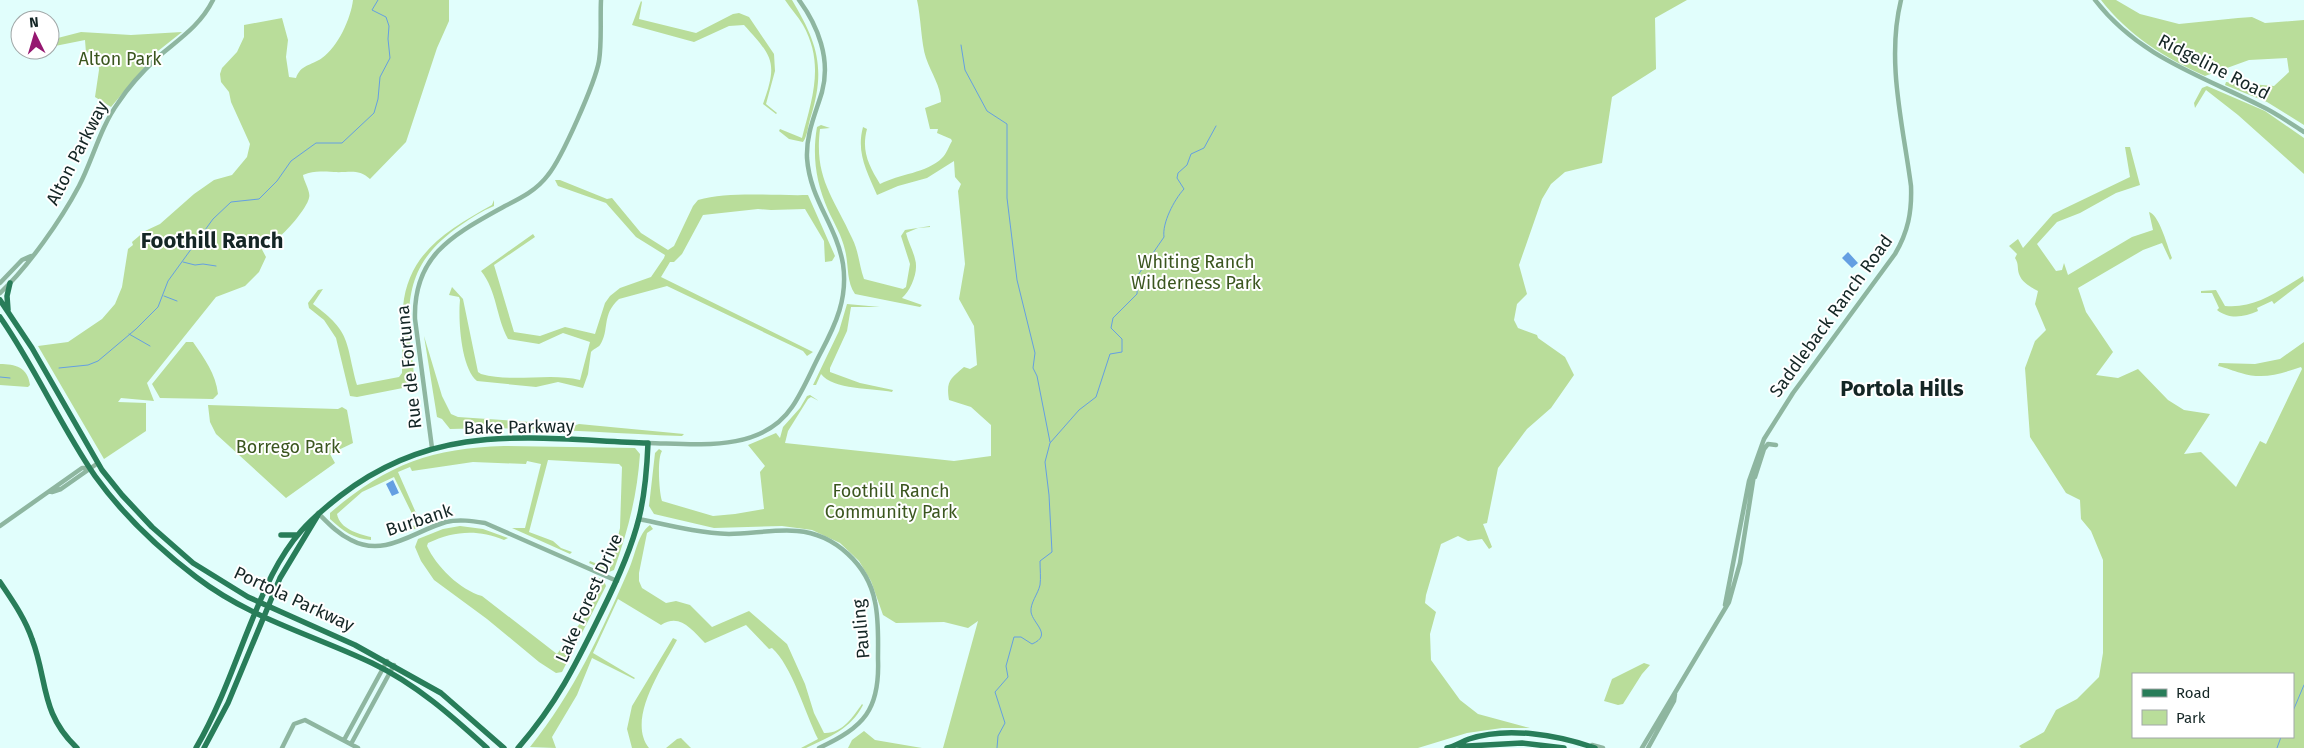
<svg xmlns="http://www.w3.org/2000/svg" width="2304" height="748" font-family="'Fira Sans',sans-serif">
  <rect width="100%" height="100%" fill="#e1fefc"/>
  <!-- green -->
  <path fill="#b9dd9a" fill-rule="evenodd" d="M353 0H449V21L437 48 406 142 370 179C358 168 349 173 334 172 322 172 315 170 303 175 304 182 311 192 309 198 307 208 285 234 276 239L266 237 259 239 258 242 266 257 259 272 245 286 216 297 147 383 154 401 121 398 118 402 146 403V431L104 459 38 346 68 342 102 319 115 304 122 287 128 249 133 245 132 242 145 231 160 224 194 194 214 180 232 175 247 157 250 144 231 102 229 92 221 82 220 74 222 68 237 52 244 37V25L282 18 288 40 286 57 289 77 296 78C301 64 311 66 322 58 338 47 351 18 353 0Z
    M785 0H792C817 42 826 68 811 116 808 124 808 135 803 142L789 139 779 131 780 129 802 138C812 99 825 64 803 25 798 16 790 8 785 0Z
    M917 0H1687L1655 18 1656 69 1612 97 1602 163 1565 172 1551 184 1542 199 1519 265 1527 294 1517 304 1514 320 1518 328 1537 335 1538 338 1565 357 1574 375 1551 408 1527 429 1498 468 1487 523 1483 524 1492 547 1489 549 1482 539 1468 541 1458 536 1441 544 1426 595 1425 603 1436 612 1430 634 1431 660 1460 700 1478 714 1530 728H1502L1467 733 1418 748H943L978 621 968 628 944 622 896 623 883 615 871 581 859 561 840 543 812 530 782 526 714 528 654 514 649 506 655 453 659 449 662 451C657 458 659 492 662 501L713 516 735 514 764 509 760 472 765 466 748 445 776 433 780 438 783 427 800 408 807 396 810 395 819 401 811 397 808 399 788 431 785 443 954 461 991 456V425L971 407 949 400C946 381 950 379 964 367L970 369 977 365 974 326 959 299 965 264 958 191 961 184 955 177 954 161 927 178 898 186 877 195C867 171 856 153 863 127L867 129C861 151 869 166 880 184 899 174 927 173 942 158 946 155 949 146 952 141L951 139 937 133 938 129H930L925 108 941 102C941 86 931 73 926 58 921 43 921 17 917 0Z
    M2101 0H2116L2140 14 2179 24 2238 18 2252 17 2265 23 2304 20V125L2267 102 2225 85 2226 82 2274 86 2289 72 2287 58 2249 60 2205 76C2165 58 2128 35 2101 0Z
    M641 1 642 2 639 19 692 32 696 33 733 14 739 13 749 17 774 54 775 71 766 104 777 113 776 114 763 104C778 62 773 57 744 25L729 26 694 42 632 25Z
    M81 32 131 35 182 32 158 51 111 107 95 97 99 70 98 57 92 51 86 53 85 40 50 47V40Z
    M2207 86 2265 111 2304 138V174L2238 115 2206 90 2195 108 2194 103 2202 88Z
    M821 125 830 128 820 129C814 178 833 196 852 238 859 252 859 265 864 279L903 289 906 287 910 264 901 236 905 230 930 226V227L918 228 906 233C908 242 913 250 915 259 919 271 911 290 902 298L922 305 920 307 855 294C846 281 849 265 845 250 842 236 834 223 828 210 816 183 812 156 817 127Z
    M2125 147H2130L2140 185 2116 193 2080 213 2057 222 2037 244 2056 271 2062 270 2064 263 2068 275 2132 237 2153 230 2149 212C2159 214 2168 248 2172 258L2170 260 2162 243 2143 250 2078 288 2086 312 2113 352 2096 375 2118 378 2138 369 2168 400 2184 410 2210 414 2184 454 2201 452 2236 487 2260 441 2266 444 2302 369 2301 367C2280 374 2263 380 2241 373 2233 371 2227 368 2218 366L2219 363 2255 364 2280 359 2304 342V748H2021L2019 746 2044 732 2056 710 2077 699 2099 677 2103 653V560L2091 531 2081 519 2080 500 2066 493 2030 437 2025 368 2035 341 2046 330 2035 304 2038 291C2031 287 2022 283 2019 274 2017 268 2019 264 2015 258L2017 254 2009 246 2018 239 2023 248 2053 214 2130 177ZM2133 674H2293V737H2133Z
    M555 180H560L607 199 612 198 641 233 668 250 674 246 693 206 698 200C729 191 775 196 808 195L835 256 832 261 825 262 824 241 805 209 771 210 758 209 703 215 682 254 674 262H670L661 277 813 352 807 356 803 351 667 286 619 299C601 315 610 330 600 345 599 347 593 349 591 352L588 374 583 388 558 382 536 387 477 381C461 368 458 320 460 300L459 297 449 295 452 287 463 299 478 372 481 374C515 383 549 372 580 380L590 342 563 333 539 344 508 339C496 317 497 291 481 271L533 234 535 237 494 265 514 332 540 336 565 327 595 334 605 303 610 296 620 288 651 277 664 258 665 255 636 237 606 203 558 186Z
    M494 200V206C482 211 471 218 461 225 419 254 407 282 409 332 410 348 416 372 413 386L357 397 350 396 336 338 324 320 309 308 308 303 318 290 323 289 313 304C352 333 345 341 357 385L399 377 402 373C403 351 401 329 403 307 408 252 449 229 492 205Z
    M2303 276 2304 281 2274 304 2272 301 2257 308 2258 311C2244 317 2230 320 2217 310L2219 308 2212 293H2201V291L2216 290 2225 306C2255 309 2278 291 2303 276Z
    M847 304 880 307H851L847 331 830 368V372L860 383 893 390 892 392C873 388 833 390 821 374L816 385H813L839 331Z
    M424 336 442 396 451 414 458 417 576 425 579 424 684 434 682 436C604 433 528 426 450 429L442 419 437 417Z
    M186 342H193C204 358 216 374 218 394L213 399 160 398 152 384Z
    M0 364C15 364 28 367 30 385L28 387 0 385Z
    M208 405 338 409 342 407 347 410 353 443 330 454 335 463 286 498 216 434 210 422Z
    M504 446 635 448 640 454C637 497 628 530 614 570L609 572 589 563 590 561 607 568 611 567 620 528 622 467 619 464 548 460 529 532 553 541 561 548 572 552 570 554 512 528H525L541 464 527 461 526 464 473 462 412 471 410 467 398 472 420 522 440 515 437 519 410 531 407 529 417 524 394 477 362 492 337 514C340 529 358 534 371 537V540C354 539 343 531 330 519V513C386 465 431 448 504 446Z
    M650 525 653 529 647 533 639 573V581L642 588 666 603 676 601 690 605 712 627 749 611 787 644 805 684 814 713 824 733C842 734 853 717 862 704L863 705C851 729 829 737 806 748H801L818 739C805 713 792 666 772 648L769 649 746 625 705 643C691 629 680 613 661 625L618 599 593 653 635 678 634 679 592 658 577 695 552 737 556 748 530 747C574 692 601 633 629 569 635 556 638 533 650 525Z
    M460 526 483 529 508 538 504 540C477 529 454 531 428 543L427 546C436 566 460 590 482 596L557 654 587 614 601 585 599 578 604 581 606 586 562 672 556 673 539 662 487 619 434 580 421 561 415 547 418 539 443 529Z
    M673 638 677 640C663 667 626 719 649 748H632L627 729 632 706Z
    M1644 663 1650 665 1642 674 1623 704 1618 705 1604 701 1612 679Z
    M864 731 875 740 922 748H848L852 740Z
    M681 738 691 748H666L677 739Z"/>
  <!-- water -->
  <path fill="#649fe2" d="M1848 252 1858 263 1852 268 1842 258Z
    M393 480 399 493 392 496 386 484Z"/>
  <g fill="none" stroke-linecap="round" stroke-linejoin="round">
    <!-- stream -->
    <path stroke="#649fe2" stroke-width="1" d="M961 45 965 70 987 111 1007 124V198L1017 280 1035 353 1033 368 1037 376 1050 442
      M183 262 195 265 203 264 216 266
      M164 296 177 301
      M129 334 150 346
      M59 368 88 365 98 361 136 329 158 307 168 281 213 219 231 202 259 199 277 181 291 161 316 143H342L374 113 378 99 380 77 390 58 388 39 389 26 386 17 372 10 378 0
      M0 377 10 378
      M2293 711 2304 685
      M997 748 998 736 1005 723 995 692 1008 677 1006 666 1014 637H1021L1032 644C1053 635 1033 624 1031 612 1030 603 1038 594 1040 585 1041 578 1040 569 1040 561L1052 552 1049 495 1045 462 1050 443 1079 410 1096 397 1110 354 1122 352V339L1111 328 1113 318 1137 294 1138 275 1164 237C1162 223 1174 200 1184 189L1177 178 1178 173 1187 165 1191 154 1204 148 1216 126
      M2277 748 2281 737"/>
    <!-- minor -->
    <path stroke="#8eb6a0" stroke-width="4.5" d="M2095 0C2139 57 2200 75 2261 106 2276 113 2290 123 2304 132
      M0 283 22 260 31 256
      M0 293C28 267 61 220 79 186 93 159 100 128 118 103 129 86 143 71 158 57 179 39 200 26 213 0
      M648 443C696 444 761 453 792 407 803 391 811 371 820 354 836 324 848 298 843 264 836 224 810 200 807 158 806 134 815 115 822 92 831 59 818 26 799 0
      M432 448 415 319C413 254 455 234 505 206 521 198 537 190 548 175 562 158 595 83 599 61 602 41 600 20 601 0
      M1755 477 1764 449 1768 444 1776 445
      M52 492 61 489 98 463
      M318 513C328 523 338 534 351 540 385 558 414 531 446 522 459 519 472 521 485 523L617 581
      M639 519C668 525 698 533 729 534 751 534 774 529 797 531 835 534 868 565 875 602 879 620 878 640 878 659 880 710 864 727 819 748
      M0 526 82 468H90
      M1725 605 1749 481 1764 439 1793 393 1895 254C1908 232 1912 212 1911 186 1903 125 1886 61 1901 0
      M344 740 387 661
      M351 744 394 665
      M1592 745 1603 748
      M282 748 294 724 305 720 358 748
      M1642 748 1729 602 1740 563 1754 475
      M1648 748 1674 701 1675 694"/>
    <!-- major -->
    <path stroke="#287d59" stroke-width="5.5" d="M0 300 32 348 102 470 122 495 152 527 193 563 248 597 355 645 441 693 504 748
      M8 310 7 296 10 283
      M0 317C35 367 60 425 95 476 123 515 158 548 196 577 251 619 311 634 372 663 416 684 452 716 487 748
      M281 535H297
      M0 582C12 600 25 618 32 639 48 681 40 713 77 748
      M1457 745 1468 746 1522 743 1564 748
      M196 748C228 693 244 631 272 575 291 538 308 521 340 496 438 420 533 439 648 443 647 468 645 494 639 518 631 551 616 583 601 613 575 666 557 703 518 748
      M204 748 228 703 280 578 318 515
      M1447 748C1455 746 1461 742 1469 739 1507 726 1558 735 1595 748"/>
  </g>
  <g text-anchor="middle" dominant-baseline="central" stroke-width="4" stroke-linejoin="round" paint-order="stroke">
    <!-- park labels -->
    <g font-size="18" fill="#3b561f" stroke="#fff">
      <text x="120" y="59">Alton Park</text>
      <text x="1196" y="262">Whiting Ranch<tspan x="1196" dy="21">Wilderness Park</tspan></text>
      <text x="288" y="447">Borrego Park</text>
      <text x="891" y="491">Foothill Ranch<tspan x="891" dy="21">Community Park</tspan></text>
    </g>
    <!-- street labels -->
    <g font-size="18" fill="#142625" stroke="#fff">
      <text transform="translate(2214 67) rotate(27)">Ridgeline Road</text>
      <text transform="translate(77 153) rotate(-63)">Alton Parkway</text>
      <text transform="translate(1831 316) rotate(-54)">Saddleback Ranch Road</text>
      <text transform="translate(409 367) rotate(-96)">Rue de Fortuna</text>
      <text transform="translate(519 427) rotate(-1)">Bake Parkway</text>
      <text transform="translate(419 520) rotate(-18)">Burbank</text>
      <text transform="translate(589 598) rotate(-66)">Lake Forest Drive</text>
      <text transform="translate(294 599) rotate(25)">Portola Parkway</text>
      <text transform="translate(861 629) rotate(-95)">Pauling</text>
    </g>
    <!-- district labels -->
    <g font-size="22" font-weight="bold" fill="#142625" stroke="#fff">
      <text x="212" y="240">Foothill Ranch</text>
      <text x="1902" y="388">Portola Hills</text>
    </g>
  </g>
  <!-- legend -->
  <rect x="2132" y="673" width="162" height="65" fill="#ffffff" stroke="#a1a8a8"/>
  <rect x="2142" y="689" width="25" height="8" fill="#287d59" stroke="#a1a8a8"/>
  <text x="2176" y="698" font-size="15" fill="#142625">Road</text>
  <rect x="2142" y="710" width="25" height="15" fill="#b9dd9a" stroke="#a1a8a8"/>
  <text x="2176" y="723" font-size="15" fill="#142625">Park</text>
  <!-- north arrow -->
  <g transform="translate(35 35) rotate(355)"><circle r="24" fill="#ffffff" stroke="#a1a8a8"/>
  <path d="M0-4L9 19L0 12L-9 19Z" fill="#951770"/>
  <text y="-8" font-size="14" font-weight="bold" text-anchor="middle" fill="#142625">N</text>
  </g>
</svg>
